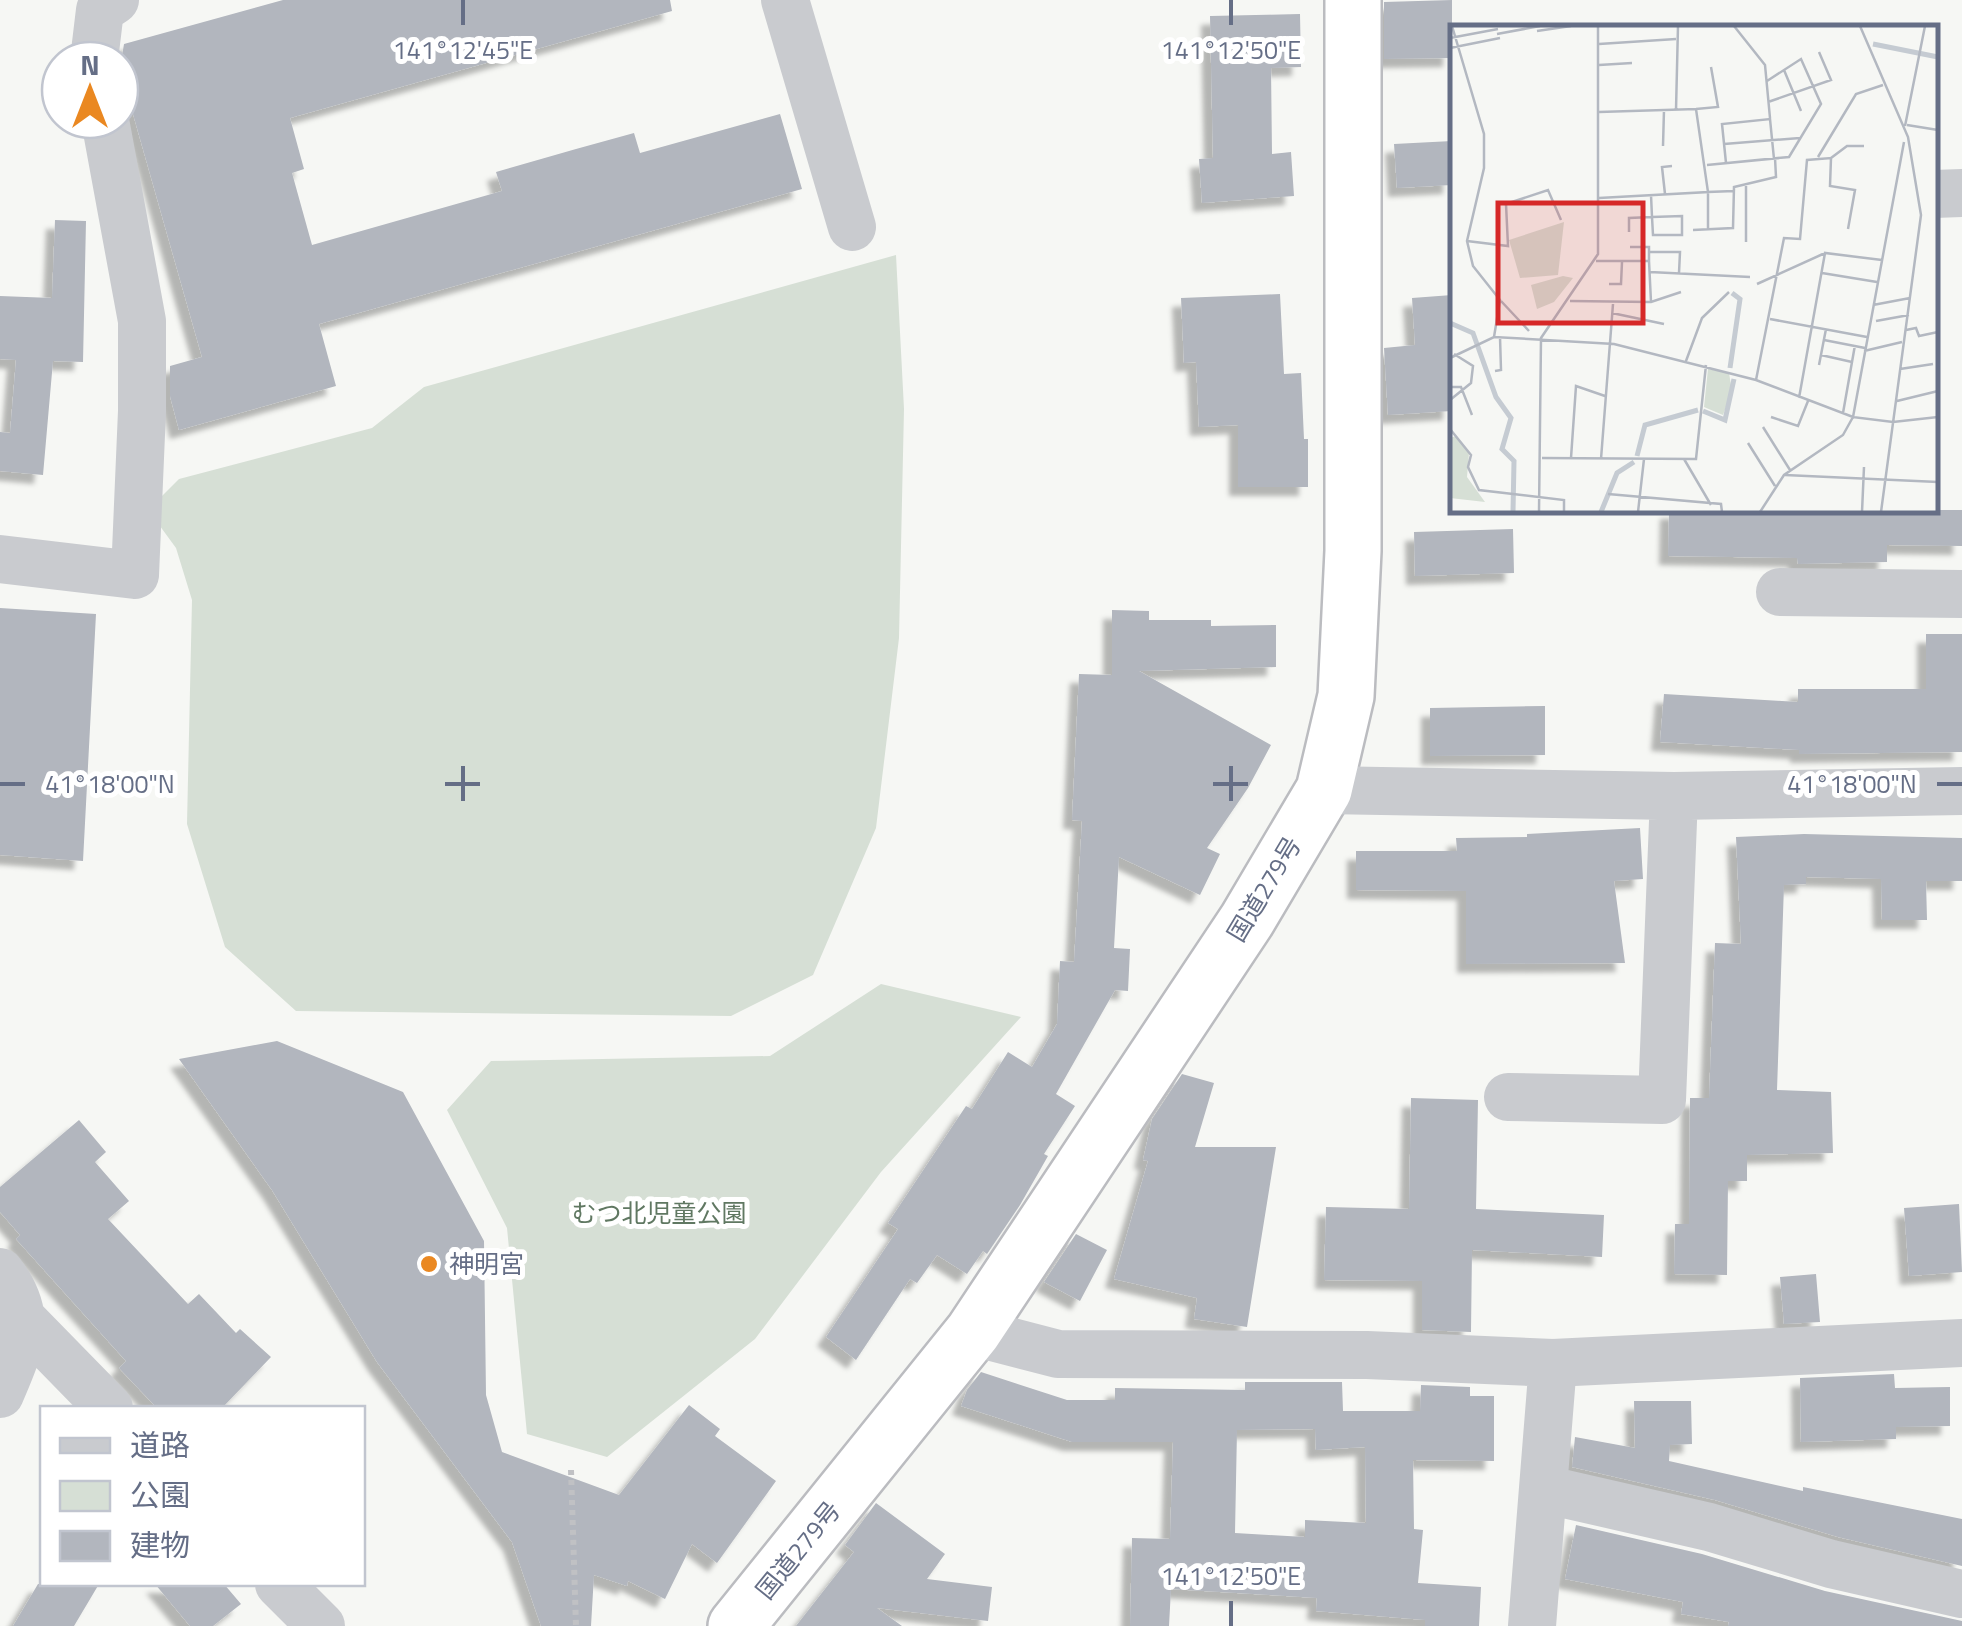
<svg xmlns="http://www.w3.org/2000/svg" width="1962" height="1626" font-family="'Titillium Web','Noto Sans JP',sans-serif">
  <defs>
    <filter id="shadow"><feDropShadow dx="-9" dy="9" stdDeviation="2.5" flood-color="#0004"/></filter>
  </defs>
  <rect width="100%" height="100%" fill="#f6f7f4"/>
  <!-- green -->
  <path fill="#d6dfd5" d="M896 255 904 409 899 638 876 828 813 975 731 1016 296 1011 225 947 187 824 192 600 176 548 157 522 152 506 179 479 372 428 424 387Z
    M881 984 1021 1017 881 1172 755 1339 607 1457 527 1434 507 1228 447 1110 491 1061 770 1056Z"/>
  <!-- building -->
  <path fill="#b2b6be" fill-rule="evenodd" filter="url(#shadow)" d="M283 0H670L672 11 290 118 304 169 292 173 312 245 502 191 496 172 576 149 634 133 640 153 780 114 802 189 319 324 336 386 179 430 170 396V366L202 357 120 68 124 44Z
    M1452 0V58L1384 59V2Z
    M1300 14 1301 67 1271 68 1272 154 1291 152 1294 196 1202 203 1199 159 1213 158 1210 16Z
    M1452 141V185L1397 188 1394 144Z
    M55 220 86 221 83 362 53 361 43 475 0 471V432L10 433 16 360 0 359V296L52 298Z
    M1280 294 1284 374 1301 373 1304 439H1308V487H1238V425L1199 427 1196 362 1184 363 1181 298Z
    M1452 295V411L1388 415 1384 348 1415 345 1412 298Z
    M1669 510H1962V546L1887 545V562L1798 564 1797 558 1668 556Z
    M1513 529 1514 573 1415 576 1414 532Z
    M0 608 96 614 83 861 0 855Z
    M1112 610 1149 611V620H1211V626L1276 625V667L1139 671 1271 745 1248 788 1207 848 1220 854 1200 895 1119 857 1114 948 1130 949 1128 991 1115 990 1056 1094 1075 1106 1044 1154 1048 1156 1020 1205 987 1254 983 1251 967 1274 937 1255 917 1283 910 1279 856 1360 826 1337 898 1229 888 1223 966 1106 972 1109 1008 1052 1032 1067 1057 1024 1060 961 1074 962 1082 821 1072 820 1079 674 1112 675Z
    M1926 634H1962V752L1799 754V750L1660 742 1664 694 1798 702V689H1926Z
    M1545 706V755L1430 756V708Z
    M1640 828 1643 879 1614 881 1625 963 1466 964V891L1356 890V851H1457L1456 838 1527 837V834Z
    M1804 834 1962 838V881H1926L1927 920H1882L1881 879 1806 877V884L1784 885 1777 1090 1831 1092 1833 1153 1747 1155V1181H1728L1727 1275 1674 1274 1675 1224H1689L1690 1098H1709L1715 943 1741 944 1736 837Z
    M277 1041 403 1092 484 1241 486 1395 502 1452 619 1495 689 1405 720 1429 715 1436 776 1481 717 1563 692 1544 665 1599 628 1581 627 1586 594 1575 591 1626H541L512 1542 377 1362 272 1190 179 1059Z
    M1182 1074 1214 1083 1195 1147H1276L1247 1327 1194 1319 1197 1298 1114 1279 1148 1161 1143 1160 1152 1119Z
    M1411 1098 1478 1100 1476 1209 1604 1215 1602 1257 1472 1250 1471 1332 1422 1330V1281L1324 1280 1326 1207 1409 1209Z
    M79 1120 106 1152 95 1162 129 1201 108 1219 188 1304 199 1294 236 1333 240 1329 271 1357 222 1408H157L119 1368 126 1361 16 1239 20 1235 0 1212V1187Z
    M1959 1204 1962 1272 1909 1276 1904 1208Z
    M1076 1234 1107 1250 1080 1301 1044 1282Z
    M1816 1274 1820 1322 1784 1324 1780 1277Z
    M981 1372 1067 1400H1115V1388L1245 1390V1382H1342L1343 1411H1420L1421 1385 1470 1387V1396H1494V1461L1413 1460 1414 1529 1423 1530 1418 1583 1481 1587 1479 1626H1425V1620L1316 1611 1317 1598 1171 1589 1169 1626H1130L1132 1538 1170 1539 1173 1442H1072L961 1406 967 1390ZM1315 1429 1316 1450 1365 1447 1366 1523 1305 1520V1537L1235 1533 1237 1430Z
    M1894 1374 1895 1388 1950 1387V1426L1896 1427V1439L1801 1442 1800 1378Z
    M1634 1401H1691L1692 1444 1670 1445 1669 1461 1803 1491V1487L1962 1519V1566L1838 1537 1715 1500 1572 1467 1575 1437 1635 1448Z
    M876 1503 945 1554 927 1579 992 1587 988 1621 877 1608 902 1626H796L854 1552 845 1545Z
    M1576 1525 1702 1554 1825 1591 1962 1621V1626H1728L1729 1622 1681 1614 1683 1602 1565 1579Z
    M38 1584H99L74 1626H13Z
    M155 1584H224L241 1604 213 1626H190Z"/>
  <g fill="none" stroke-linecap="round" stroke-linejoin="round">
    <defs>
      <path id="trunk" d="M736 1626 973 1332 1247 920 1324 790 1346 696 1353 551V0"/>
    </defs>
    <!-- trunk casing -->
    <use href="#trunk" stroke="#bbbcc0" stroke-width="60"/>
    <!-- path -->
    <path stroke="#c0c1c4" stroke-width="6" stroke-dasharray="5 5" stroke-linecap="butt" d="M571 1470 576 1626"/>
    <!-- minor -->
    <path stroke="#c9cbcf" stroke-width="48" d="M785 0 852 227
      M94 60 100 10 115 0
      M1934 194 1962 193
      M0 559 135 575 142 411V321L105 120
      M1780 592 1962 594
      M1324 790 1674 796 1962 791
      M1508 1097 1662 1100 1674 796
      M0 1272C35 1316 20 1347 0 1394
      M22 1319 109 1408
      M973 1332 1058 1354 1367 1355 1553 1363 1962 1343
      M1543 1489 1709 1527 1831 1564 1962 1594
      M279 1584 321 1626
      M1532 1626 1553 1363"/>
    <!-- trunk -->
    <use href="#trunk" stroke="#fff" stroke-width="55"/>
  </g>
  <!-- ticks -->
  <path fill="none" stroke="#656e86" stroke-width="4" d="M463 0V25M1231 0V25M463 766V801M1231 766V801M0 784H25M445 784H480M1213 784H1248M1937 784H1962M1231 1601V1626"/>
  <!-- markers -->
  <circle fill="#ea8821" stroke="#fff" stroke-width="4" cx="429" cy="1264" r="10"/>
  <g text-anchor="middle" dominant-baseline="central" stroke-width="10" stroke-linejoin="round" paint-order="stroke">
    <!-- street labels -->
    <g font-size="25" fill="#656e86" stroke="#fff">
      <text transform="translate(1264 889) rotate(-59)">国道279号</text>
      <text transform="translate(798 1550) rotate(-51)">国道279号</text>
    </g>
    <!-- park labels -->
    <g font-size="25" fill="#607862" stroke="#fff">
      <text x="659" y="1213">むつ北児童公園</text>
    </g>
    <!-- poi labels -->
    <g font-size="25" fill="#656e86" stroke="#fff" text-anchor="start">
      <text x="449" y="1264">神明宮</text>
    </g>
  </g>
  <!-- overview -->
  <g transform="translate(1450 25)">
    <rect width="488" height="488" fill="#f6f7f4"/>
    <path d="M114 197 108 250 70 253 59 215ZM113 251 123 253 104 277 87 284 81 260ZM258 344 279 348 282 366 273 390 254 382ZM6 411 19 428 17 452 35 477 0 473V413Z" fill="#d6dfd5"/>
    <path fill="none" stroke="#c5cbd2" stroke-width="5" d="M423 19 488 32M0 298 23 308 46 372 61 393 52 424 64 436 63 487M280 343 290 274 282 268M253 386 275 395 284 354M187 431 195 400 248 385M151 487 167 448 184 437"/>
    <path fill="none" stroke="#b3b8c1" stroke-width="2.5" d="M2 1 34 109V143L17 216 23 241 50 275 44 312M284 1 315 40 320 93M410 1 458 112 471 190 431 487M87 6 121 1M47 9 90 1M0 13 48 4M149 19 226 14M0 23 50 13M149 40 182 38M334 45 351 86M318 77 381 55 369 27M246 84 268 82 261 42M226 85 228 1M149 87 246 84 258 167 149 173M457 100 488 105M455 101 475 1M274 119 350 113M213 121 214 85M368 132 406 69 433 60M381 133 397 121H414M276 138 272 99 320 94 324 134M257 140 339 132 371 79 351 34 317 56M215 169 212 142 222 141M258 204V167L284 166M243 205 283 203 284 162 326 152 325 133M179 207V193L202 192 232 191V210H203L202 192 201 170M17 216 58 221 56 179 98 165 111 195M296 217V159M199 227H230L229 248M146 236H199V222H180M199 236 201 277M200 247 300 252M372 248 427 257M159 259H171L172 237M307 259 375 228M51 276 79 306M120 276 201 277 231 267M423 280 460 273M162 288 214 299M320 294 417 312M426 296 459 290M456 305 466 303 469 311 488 307M374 315 415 323M414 326 452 317M371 330 402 337M0 333 44 312 164 319 306 355 403 392 454 117M236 336 252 293 279 267M369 340 376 304M450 344 483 339M45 346 51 345 50 312M306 355 334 213 350 214 357 135 381 133 380 161 405 165 398 204M0 362H11L22 390M349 373 375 228 432 235M0 375 21 358 23 341 4 329M447 376 488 366M393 388 405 320M321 392 348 401 358 376M313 402 340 445M0 404 21 430 18 442 29 465 114 475V487M298 418 325 461M92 433 246 434 256 340M121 433 126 361 155 371M151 434 163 279M234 434 261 480M335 450 488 457M158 469 271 479 272 487M89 487 91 313 148 229V1M188 487 194 434M310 487 334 450 393 410 403 392 443 397 488 392M412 487 414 442"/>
    <path fill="#d62828" fill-opacity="0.15" stroke="#d62828" stroke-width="5" d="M48 178H193V298H48Z"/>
    <rect width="488" height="488" fill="none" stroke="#656e86" stroke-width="5"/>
  </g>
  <g font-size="25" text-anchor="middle" fill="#656e86" stroke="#fff" stroke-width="10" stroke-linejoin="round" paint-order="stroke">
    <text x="463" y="59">141°12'45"E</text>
    <text x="1231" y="59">141°12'50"E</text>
    <text x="110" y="793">41°18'00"N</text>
    <text x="1852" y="793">41°18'00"N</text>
    <text x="1231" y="1585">141°12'50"E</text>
  </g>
  <!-- legend -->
  <rect x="40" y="1406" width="325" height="180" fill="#ffffff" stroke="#c1c5cf" stroke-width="2.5"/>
  <rect x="60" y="1438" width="50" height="15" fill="#c9cbcf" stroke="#c1c5cf" stroke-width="2.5"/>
  <text x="130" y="1456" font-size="30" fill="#656e86">道路</text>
  <rect x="60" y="1481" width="50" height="30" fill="#d6dfd5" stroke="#c1c5cf" stroke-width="2.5"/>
  <text x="130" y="1506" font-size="30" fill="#656e86">公園</text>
  <rect x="60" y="1531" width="50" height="30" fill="#b2b6be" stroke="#c1c5cf" stroke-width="2.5"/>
  <text x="130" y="1556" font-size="30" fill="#656e86">建物</text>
  <!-- north arrow -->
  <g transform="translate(90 90)"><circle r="48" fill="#ffffff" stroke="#c1c5cf" stroke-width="2.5"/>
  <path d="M0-8L18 38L0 25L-18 38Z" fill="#ea8821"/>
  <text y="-15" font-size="28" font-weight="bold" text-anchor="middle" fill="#656e86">N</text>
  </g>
</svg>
